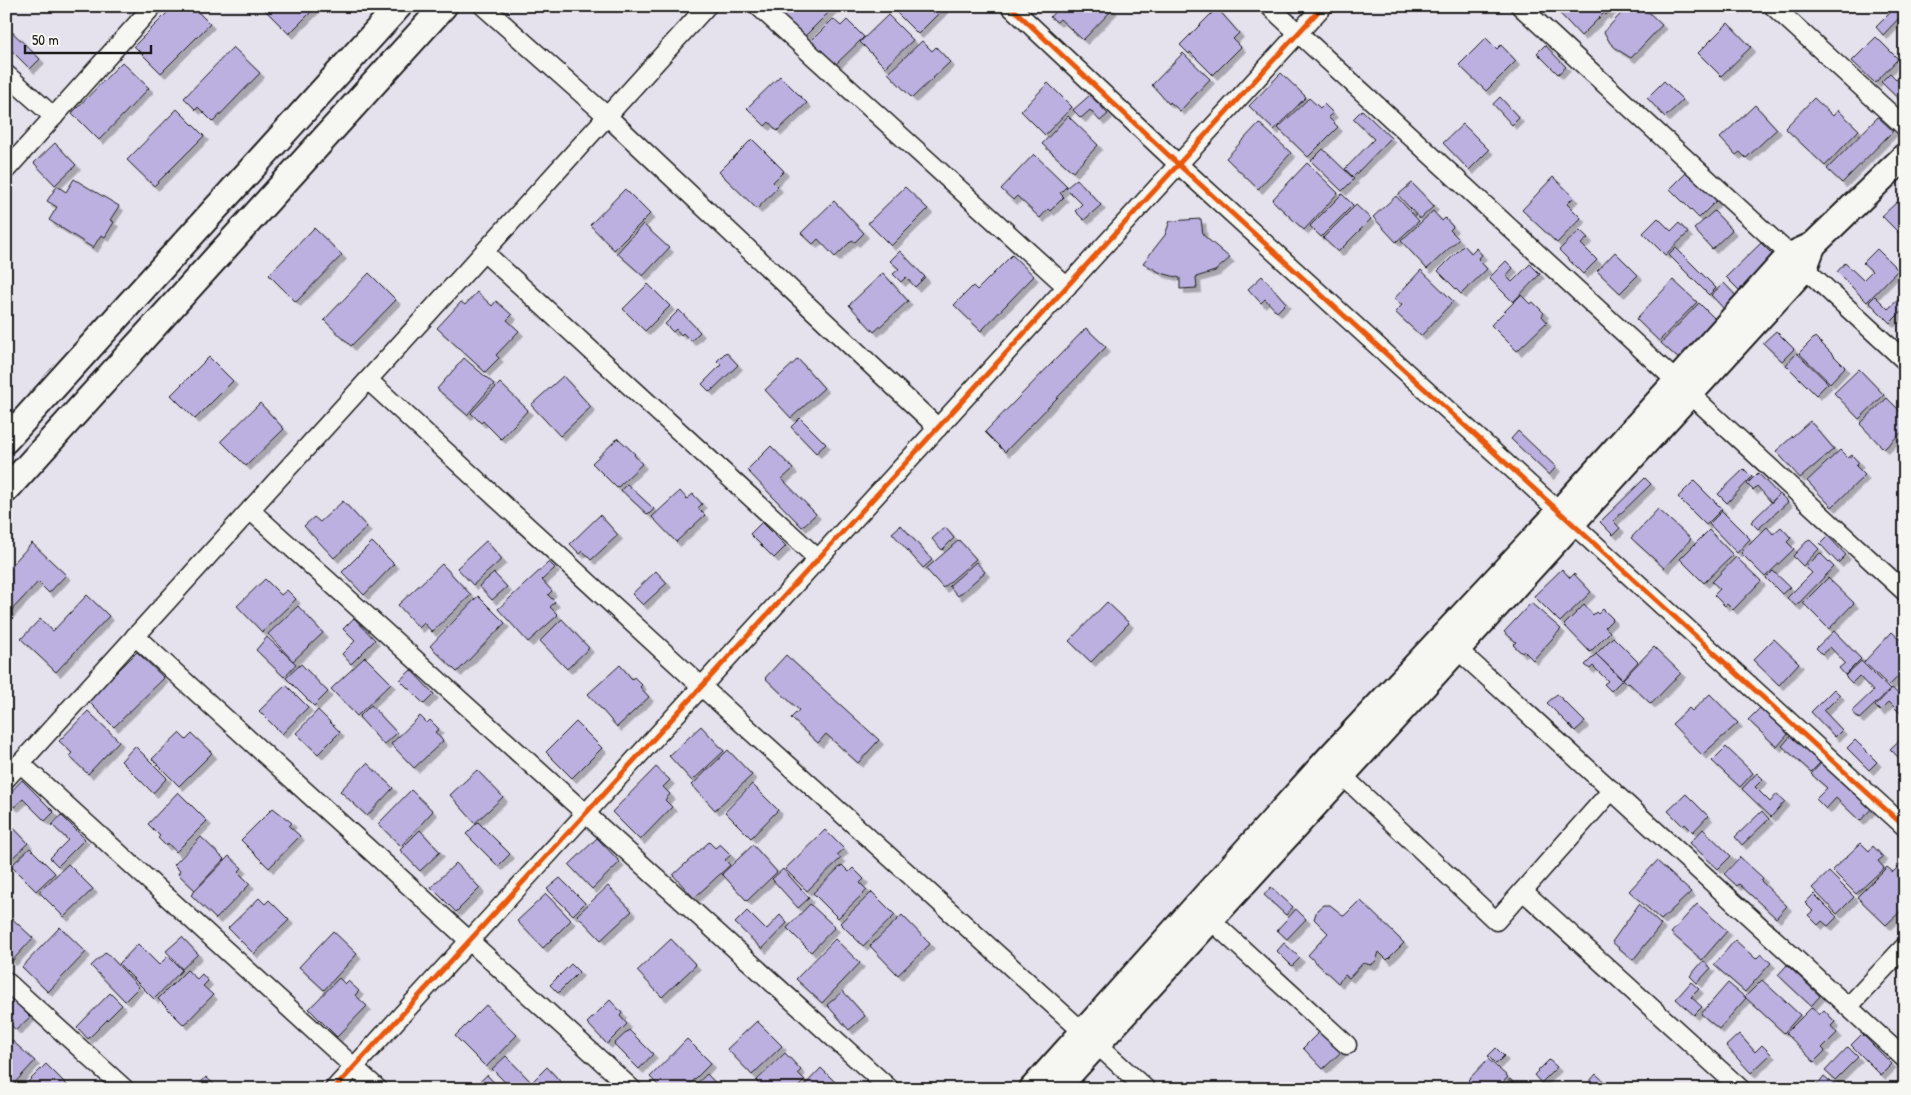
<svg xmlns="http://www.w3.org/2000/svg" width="1911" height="1095" font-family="'Patrick Hand',sans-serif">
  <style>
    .building { fill: #bcb0e1; stroke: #1c1c1c; filter: url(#shadow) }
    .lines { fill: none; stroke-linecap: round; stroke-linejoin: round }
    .minor-casing { stroke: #1c1c1c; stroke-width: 21 }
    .secondary-casing { stroke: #1c1c1c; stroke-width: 29 }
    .minor { stroke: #f6f6f2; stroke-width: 18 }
    .secondary { stroke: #f6f6f2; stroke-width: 25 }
    .cycleway-casing { stroke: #f6f6f2; stroke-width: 8 }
    .cycleway { stroke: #e8590c; stroke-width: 5 }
  </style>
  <defs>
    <filter id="shadow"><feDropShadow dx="4.5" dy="4.5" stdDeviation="0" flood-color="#0004"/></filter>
  </defs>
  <rect width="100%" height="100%" fill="#e5e1ed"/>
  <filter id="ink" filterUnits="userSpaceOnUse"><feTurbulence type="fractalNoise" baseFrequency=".02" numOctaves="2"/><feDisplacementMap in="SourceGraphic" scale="10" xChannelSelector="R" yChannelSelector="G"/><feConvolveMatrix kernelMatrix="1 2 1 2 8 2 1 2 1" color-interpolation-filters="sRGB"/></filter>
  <g filter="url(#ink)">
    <g class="building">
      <polygon points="174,6 192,6 210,24 161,73 134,46"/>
      <polygon points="261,6 317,6 289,34"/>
      <polygon points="791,6 835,6 804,37 782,15"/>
      <polygon points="900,6 942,6 944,8 918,34 895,11"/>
      <polygon points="1060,6 1110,6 1113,9 1083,40 1060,19 1057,22 1050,17"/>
      <polygon points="1553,6 1615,6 1606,15 1604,13 1581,36"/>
      <polygon points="1628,6 1642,6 1662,25 1631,58 1618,50 1610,43 1604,32"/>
      <polygon points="1897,6 1905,6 1905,20 1901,16 1883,35 1876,27"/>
      <polygon points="1217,8 1239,33 1233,39 1241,47 1213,75 1190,52 1189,54 1180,45"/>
      <polygon points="888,15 913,40 885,67 860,42"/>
      <polygon points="833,19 841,26 847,20 864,37 835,65 811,41"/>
      <polygon points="1728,23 1751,47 1721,76 1698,53"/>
      <polygon points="6,26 40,59 30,69 6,45"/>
      <polygon points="1876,37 1898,59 1875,83 1852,61"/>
      <polygon points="1486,38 1497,49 1501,45 1516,61 1486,91 1459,65"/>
      <polygon points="922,41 932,51 936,47 950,62 912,98 888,73"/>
      <polygon points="1545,45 1566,67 1558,74 1537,53"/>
      <polygon points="233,47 260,73 213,122 198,107 196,110 184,98"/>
      <polygon points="1183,53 1210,79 1180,111 1170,102 1169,104 1152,85"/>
      <polygon points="122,62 149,88 99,140 72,113"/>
      <polygon points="1281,73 1306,97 1274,130 1249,106"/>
      <polygon points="1890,73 1905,88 1905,105 1881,82"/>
      <polygon points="780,76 807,103 777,131 769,122 765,126 747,108"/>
      <polygon points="1664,81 1683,100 1665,117 1647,98"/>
      <polygon points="1048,83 1072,107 1045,135 1021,111"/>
      <polygon points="1090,95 1108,114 1100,121 1090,110 1081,118 1073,110"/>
      <polygon points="1500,97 1519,118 1512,125 1493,104"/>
      <polygon points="1309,98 1320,108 1324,104 1333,113 1328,117 1338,127 1308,157 1278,128"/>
      <polygon points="1814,98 1833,116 1838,110 1859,130 1825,166 1785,128"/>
      <polygon points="1755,105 1777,129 1746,158 1740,152 1736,155 1720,138"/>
      <polygon points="177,109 204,136 154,186 127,160"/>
      <polygon points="1362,110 1391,138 1353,177 1345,169 1374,139 1353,119"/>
      <polygon points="1068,116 1098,145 1073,172 1042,144"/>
      <polygon points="1878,117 1893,131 1842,183 1827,169"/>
      <polygon points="1259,123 1291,153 1258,189 1226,158"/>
      <polygon points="1463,124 1489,150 1469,170 1443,143"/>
      <polygon points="752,139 784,171 773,182 778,187 757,209 719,172"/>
      <polygon points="55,143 76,165 55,185 34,163"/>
      <polygon points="1323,149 1354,179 1342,191 1311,161"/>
      <polygon points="1034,154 1067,186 1060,193 1064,197 1050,211 1048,209 1040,218 1017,196 1013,200 1001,189"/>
      <polygon points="1307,163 1338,193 1304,230 1272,200"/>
      <polygon points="1688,171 1717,200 1699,218 1670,189"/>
      <polygon points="1553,177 1574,197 1567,204 1581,218 1557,243 1522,210"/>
      <polygon points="74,179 119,206 110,220 114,222 105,237 101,235 93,248 49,220 57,207 47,201 57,186 66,192"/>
      <polygon points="1077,179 1101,205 1084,220 1075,211 1082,204 1066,188"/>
      <polygon points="1412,183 1434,206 1420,219 1398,195"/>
      <polygon points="905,187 928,209 891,246 868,223"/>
      <polygon points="625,189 650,214 614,250 590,225"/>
      <polygon points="1342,194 1353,205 1321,237 1310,226"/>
      <polygon points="1396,196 1419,221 1396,242 1373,217"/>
      <polygon points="834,201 864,233 855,242 852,240 835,257 818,239 813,244 801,233"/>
      <polygon points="1897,202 1905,210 1905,239 1882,216"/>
      <polygon points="1356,205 1371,219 1338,252 1323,238"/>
      <polygon points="1433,211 1442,221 1445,218 1453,227 1450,230 1459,239 1427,269 1401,241"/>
      <polygon points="1714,211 1732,230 1712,249 1694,229"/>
      <polygon points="1658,218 1671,231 1679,223 1688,233 1665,255 1643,233"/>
      <polygon points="1201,219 1203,235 1230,258 1215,271 1196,277 1197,288 1180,289 1180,278 1161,273 1143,263 1165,235 1170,221"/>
      <polygon points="643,224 669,248 643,276 617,253"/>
      <polygon points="314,228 342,255 296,302 269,275"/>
      <polygon points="1580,230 1588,238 1581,244 1597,260 1583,274 1559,250"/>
      <polygon points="1761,243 1776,258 1742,293 1726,277"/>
      <polygon points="1464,245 1471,253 1476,248 1482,255 1478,259 1487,269 1461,294 1438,271"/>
      <polygon points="1676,248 1716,288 1709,295 1669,255"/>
      <polygon points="1877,249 1898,270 1867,302 1837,272 1845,263 1863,280 1872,271 1863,263"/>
      <polygon points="900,251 925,277 915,287 906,277 901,282 893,274 899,269 890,261"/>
      <polygon points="1615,252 1638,275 1620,293 1597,271"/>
      <polygon points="1012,255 1034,276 981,331 954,305 973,286 977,290"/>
      <polygon points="1506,261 1513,268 1506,276 1512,282 1530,264 1540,274 1513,302 1489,278"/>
      <polygon points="1421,270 1453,301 1421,336 1395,312 1402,305 1394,299"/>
      <polygon points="369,273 396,300 351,346 324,320"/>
      <polygon points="883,273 908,301 874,332 849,305"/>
      <polygon points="1262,276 1286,303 1277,312 1265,299 1261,303 1248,289"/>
      <polygon points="1673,280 1697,302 1659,341 1636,319"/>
      <polygon points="1724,283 1738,298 1725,310 1711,295"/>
      <polygon points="648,284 670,306 645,331 623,309"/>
      <polygon points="477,292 492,306 496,301 512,315 507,320 519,331 496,355 499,358 485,372 437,328 461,302 465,305"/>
      <polygon points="1521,295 1530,304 1533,302 1544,313 1542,316 1547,322 1517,351 1491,325"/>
      <polygon points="1875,296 1888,309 1900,298 1905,302 1905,308 1890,323 1869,302"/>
      <polygon points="1699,303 1717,321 1680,360 1661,343"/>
      <polygon points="679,310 700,332 691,341 683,333 681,335 676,329 673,332 665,324"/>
      <polygon points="1086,328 1106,347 1005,452 985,432"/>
      <polygon points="1776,331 1794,349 1782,361 1763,343"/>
      <polygon points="1815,337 1845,367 1830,383 1799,353"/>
      <polygon points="726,352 738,365 710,392 702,384 721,365 717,361"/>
      <polygon points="1797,353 1828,383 1816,395 1786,365"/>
      <polygon points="209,357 233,381 195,419 171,395"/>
      <polygon points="464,358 494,384 467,415 437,389"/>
      <polygon points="798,359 824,388 791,418 765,390"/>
      <polygon points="1859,369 1884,395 1859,419 1834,393"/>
      <polygon points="563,376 591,407 560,436 531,405"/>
      <polygon points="500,383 528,410 501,439 483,421 481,423 471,413"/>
      <polygon points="1887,398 1905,416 1905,429 1884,449 1860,424"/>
      <polygon points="260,403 284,429 246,466 221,441"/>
      <polygon points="800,418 826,444 816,453 791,427"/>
      <polygon points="1810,421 1834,449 1800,478 1776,451"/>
      <polygon points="1518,431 1556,467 1549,475 1511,439"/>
      <polygon points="618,438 635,454 634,455 642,464 617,488 592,463"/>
      <polygon points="771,446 793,469 782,479 816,514 802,527 747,470"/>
      <polygon points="1840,450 1848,458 1852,455 1859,463 1856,466 1865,475 1832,507 1807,481"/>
      <polygon points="1744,469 1752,477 1727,503 1718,494"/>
      <polygon points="1758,473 1779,495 1771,502 1757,486 1753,490 1747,484"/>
      <polygon points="1645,478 1651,484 1613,521 1620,528 1613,535 1600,522"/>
      <polygon points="1694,481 1722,509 1706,525 1678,497"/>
      <polygon points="627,484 654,509 648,515 621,490"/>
      <polygon points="680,491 687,499 693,494 702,504 698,508 705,515 676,542 652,517"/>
      <polygon points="1780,494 1788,502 1758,529 1751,522"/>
      <polygon points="343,501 367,527 334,558 304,526 314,517 320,522"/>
      <polygon points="1658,509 1691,539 1664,568 1631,538"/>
      <polygon points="1722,511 1750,539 1737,553 1709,524"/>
      <polygon points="600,515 618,535 591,560 583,551 580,554 570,544"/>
      <polygon points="762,522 786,546 774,558 750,534"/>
      <polygon points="901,525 932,560 923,568 892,533"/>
      <polygon points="945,527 954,538 942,550 932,539"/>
      <polygon points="1767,527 1773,534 1781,527 1791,538 1787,542 1794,549 1765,577 1741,553"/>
      <polygon points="1709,530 1733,555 1704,583 1680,559"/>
      <polygon points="1828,536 1846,555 1838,563 1820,544"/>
      <polygon points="1809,539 1819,549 1803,566 1793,556"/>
      <polygon points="959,540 976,559 943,588 926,569"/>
      <polygon points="486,541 502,559 473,585 457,568"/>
      <polygon points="372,542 394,564 364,595 342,572"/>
      <polygon points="32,543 66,575 49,593 38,582 6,616 6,571"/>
      <polygon points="1820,553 1834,567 1796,606 1787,598 1812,573 1806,567"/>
      <polygon points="1736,557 1761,581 1733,610 1727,604 1725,606 1714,595 1720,589 1712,582"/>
      <polygon points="549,562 555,568 542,580 552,591 548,595 555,602 550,607 558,615 528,642 498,609"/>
      <polygon points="976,562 985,572 958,596 949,586"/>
      <polygon points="442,564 471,595 432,632 424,623 419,628 398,605"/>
      <polygon points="1562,569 1570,578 1574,574 1591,592 1560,622 1534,596"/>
      <polygon points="656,571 667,583 643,605 632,594"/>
      <polygon points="1773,571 1790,587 1782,594 1766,578"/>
      <polygon points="494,573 507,587 492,600 479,586"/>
      <polygon points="1828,578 1854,603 1829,629 1803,603"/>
      <polygon points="265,579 281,595 287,590 296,599 262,632 237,606"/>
      <polygon points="87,595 109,616 56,672 21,639 40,619 53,631"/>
      <polygon points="478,596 505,623 457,672 430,646"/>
      <polygon points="1107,602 1129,623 1091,662 1069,641"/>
      <polygon points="1531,603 1561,629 1533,660 1524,651 1522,653 1513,645 1516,642 1504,632"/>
      <polygon points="1584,605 1593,615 1596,612 1598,614 1603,609 1613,619 1605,627 1610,632 1590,652 1564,625"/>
      <polygon points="298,606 323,633 293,661 268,634"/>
      <polygon points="354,618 375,640 351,664 342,654 355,641 343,629"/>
      <polygon points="562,619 589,648 567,669 540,641"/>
      <polygon points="1834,631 1861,659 1845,675 1839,668 1845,663 1830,647 1822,654 1816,648"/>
      <polygon points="1892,632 1905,644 1905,669 1889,686 1864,662"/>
      <polygon points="267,637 296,664 284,677 256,650"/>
      <polygon points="1613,637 1638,662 1622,679 1596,654"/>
      <polygon points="1774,639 1799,663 1779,685 1753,660"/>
      <polygon points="1654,647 1681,673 1651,704 1629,683 1628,684 1623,679"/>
      <polygon points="137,652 164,678 114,727 88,701"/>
      <polygon points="1596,654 1622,680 1611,691 1604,684 1608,681 1593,666 1590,669 1585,665"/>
      <polygon points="786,655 879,740 858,763 826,734 818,743 791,718 799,710 765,678"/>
      <polygon points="365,657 391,683 357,716 331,689"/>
      <polygon points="1861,661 1890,690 1859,719 1852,711 1873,691 1859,676 1852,683 1845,676"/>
      <polygon points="301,664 328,692 314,706 286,678"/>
      <polygon points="620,665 632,679 634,677 642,685 640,687 649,697 617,727 588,694"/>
      <polygon points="411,670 434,694 424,704 400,680"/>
      <polygon points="286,685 308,707 282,734 259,711"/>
      <polygon points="1892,688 1905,700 1905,718 1889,702 1880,711 1875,706"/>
      <polygon points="1834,689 1840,695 1824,711 1842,730 1835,737 1811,712"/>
      <polygon points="1557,694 1585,722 1575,731 1547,703"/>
      <polygon points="1710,694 1738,723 1702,755 1672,724 1689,708 1692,711"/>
      <polygon points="371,705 397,733 384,745 359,717"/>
      <polygon points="1761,707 1789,733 1777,747 1748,720"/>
      <polygon points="318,710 340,732 318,754 296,733"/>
      <polygon points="88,711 119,741 88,774 69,756 72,753 59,741"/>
      <polygon points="420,716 427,723 430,720 439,729 435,732 443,741 414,768 391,744"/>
      <polygon points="1905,718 1905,732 1904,732 1898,725"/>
      <polygon points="576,722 602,748 572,778 546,752"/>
      <polygon points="701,726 724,751 692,781 669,756"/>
      <polygon points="179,733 186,740 192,734 212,753 179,786 152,759"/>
      <polygon points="1793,733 1823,760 1811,772 1782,746"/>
      <polygon points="1905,735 1905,764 1890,749"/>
      <polygon points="1855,740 1877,762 1869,770 1847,748"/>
      <polygon points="135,746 167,778 153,793 121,761"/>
      <polygon points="1726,747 1753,773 1740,787 1712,761"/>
      <polygon points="728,750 752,775 715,810 692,785"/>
      <polygon points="1824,760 1873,807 1860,821 1836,798 1826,809 1816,799 1827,788 1811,774"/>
      <polygon points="367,763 393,788 367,816 340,791"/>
      <polygon points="656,767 670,780 663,787 670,794 665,800 672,807 640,840 612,812"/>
      <polygon points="477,770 503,797 475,823 450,795"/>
      <polygon points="1757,773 1763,779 1755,787 1770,802 1777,794 1785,801 1771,817 1742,789"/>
      <polygon points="22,780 54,812 45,821 23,799 14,807 6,799 6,797"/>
      <polygon points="752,784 778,810 751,838 725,812"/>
      <polygon points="411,790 433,811 401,846 378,824"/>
      <polygon points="178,792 207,821 176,852 168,843 166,846 158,838 160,836 148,824"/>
      <polygon points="1686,794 1708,816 1693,832 1685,824 1683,826 1668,811"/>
      <polygon points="273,808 292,823 289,826 300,836 269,868 241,840"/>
      <polygon points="1762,811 1769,819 1742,845 1735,837"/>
      <polygon points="61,815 85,839 58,866 50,858 68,840 52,825"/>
      <polygon points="6,820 28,843 7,863 6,862"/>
      <polygon points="478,822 510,854 498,866 466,834"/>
      <polygon points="1703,829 1731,856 1718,869 1690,843"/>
      <polygon points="420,830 440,852 420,871 400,850"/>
      <polygon points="825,830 844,849 837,855 841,858 807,891 785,869"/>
      <polygon points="201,837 224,859 195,890 178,874 180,871 174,865"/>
      <polygon points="597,838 620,862 592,889 569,865"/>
      <polygon points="709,842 715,848 720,844 731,855 725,860 730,865 694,898 673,875"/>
      <polygon points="1861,843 1869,851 1873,846 1883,857 1878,861 1884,868 1856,894 1832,870"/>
      <polygon points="753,845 777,872 747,901 722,874"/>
      <polygon points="30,848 55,873 36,891 11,866"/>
      <polygon points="229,856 242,868 238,872 250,884 216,919 191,895"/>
      <polygon points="1740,857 1763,878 1761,881 1787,906 1776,918 1739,884 1737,886 1724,874"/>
      <polygon points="1657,861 1691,892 1661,920 1629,891"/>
      <polygon points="456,863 480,888 456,912 431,887"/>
      <polygon points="68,864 93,889 64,917 39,892"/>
      <polygon points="1901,864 1905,868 1905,907 1886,925 1857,897 1887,867 1893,872"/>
      <polygon points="842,865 849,872 853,868 864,879 860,883 867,890 838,918 813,893"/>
      <polygon points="783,869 809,898 798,908 772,879"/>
      <polygon points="1829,872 1854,897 1837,914 1812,888"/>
      <polygon points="560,878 585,903 573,915 547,889"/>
      <polygon points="608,886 632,911 601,940 577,915"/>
      <polygon points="1271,887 1293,907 1286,915 1264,895"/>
      <polygon points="872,892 895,915 863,946 840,923"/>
      <polygon points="546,894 571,920 543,948 517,921"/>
      <polygon points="1814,894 1837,917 1828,926 1822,921 1818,925 1808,915 1813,911 1805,903"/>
      <polygon points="259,898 265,904 269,900 289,920 254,954 228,928"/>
      <polygon points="1360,900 1404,943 1387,960 1379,952 1376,961 1371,965 1363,963 1349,978 1345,975 1338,983 1308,955 1328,933 1314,919 1317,910 1323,905 1330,905 1344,916"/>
      <polygon points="810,904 835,927 811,952 787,928"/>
      <polygon points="1639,904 1661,925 1633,960 1612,942"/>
      <polygon points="1697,904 1727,931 1702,960 1671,933"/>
      <polygon points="1296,909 1306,919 1287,939 1277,930"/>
      <polygon points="747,911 766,930 780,915 787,923 762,949 735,923"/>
      <polygon points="6,913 33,938 12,961 6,956"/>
      <polygon points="902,915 930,944 898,975 870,946"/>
      <polygon points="60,927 86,952 48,992 22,967"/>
      <polygon points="333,931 357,954 324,990 299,967"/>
      <polygon points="182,937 198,954 182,969 166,951"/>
      <polygon points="671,939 696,965 662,997 637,971"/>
      <polygon points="835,939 860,963 822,1003 796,979"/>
      <polygon points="1735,940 1756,959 1761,954 1771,963 1745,992 1714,965"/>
      <polygon points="1284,943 1300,958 1292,966 1277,951"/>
      <polygon points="138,944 159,965 168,956 182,970 154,999 119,964"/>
      <polygon points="106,952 139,987 125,1001 91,966"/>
      <polygon points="1703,961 1711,968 1697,983 1690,976"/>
      <polygon points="571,964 579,972 558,993 550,985"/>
      <polygon points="1787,965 1820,996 1811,1006 1778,975"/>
      <polygon points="187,970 197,979 202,974 208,981 203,986 213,995 184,1025 158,999"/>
      <polygon points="339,978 345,984 348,981 359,991 355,995 367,1006 337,1037 309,1009"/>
      <polygon points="1762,980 1800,1015 1784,1033 1745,997"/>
      <polygon points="1691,982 1699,989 1691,997 1702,1007 1694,1015 1676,999"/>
      <polygon points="1728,983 1746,998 1719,1029 1701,1014"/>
      <polygon points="843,991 865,1016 849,1030 827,1005"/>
      <polygon points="6,993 30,1017 16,1030 6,1020"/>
      <polygon points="110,993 122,1005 88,1039 77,1027"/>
      <polygon points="610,1000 622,1013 620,1016 627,1024 607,1044 587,1023"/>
      <polygon points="486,1005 517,1035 486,1067 455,1036"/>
      <polygon points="1812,1007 1819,1015 1824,1010 1835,1022 1831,1026 1837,1033 1822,1048 1825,1051 1814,1062 1786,1033"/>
      <polygon points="757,1021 782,1046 752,1075 727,1049"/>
      <polygon points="629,1030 653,1054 639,1069 614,1044"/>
      <polygon points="1321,1030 1342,1051 1323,1069 1303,1048"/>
      <polygon points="1739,1034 1755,1052 1762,1045 1771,1054 1751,1073 1726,1046"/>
      <polygon points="1862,1034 1892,1064 1881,1075 1851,1045"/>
      <polygon points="10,1039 35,1061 9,1089 6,1089 6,1043"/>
      <polygon points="687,1039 711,1063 685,1089 662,1089 650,1077"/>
      <polygon points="1848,1047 1858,1057 1835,1080 1825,1071"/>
      <polygon points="1496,1048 1504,1056 1496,1064 1488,1056"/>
      <polygon points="785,1053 801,1070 798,1073 805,1080 796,1089 764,1089 756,1081"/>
      <polygon points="506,1056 530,1081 522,1089 512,1089 492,1069"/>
      <polygon points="1488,1059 1508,1077 1497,1089 1476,1089 1468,1080"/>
      <polygon points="1549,1060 1557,1067 1541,1083 1534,1075"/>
      <polygon points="46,1064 71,1089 21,1089"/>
      <polygon points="547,1067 567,1089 525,1089"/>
      <polygon points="821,1068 842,1089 801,1089"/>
      <polygon points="707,1074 721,1089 691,1089"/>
      <polygon points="1596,1074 1612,1089 1583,1089"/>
      <polygon points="487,1075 500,1089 472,1089"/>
      <polygon points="1824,1076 1839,1089 1814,1089"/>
      <polygon points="206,1077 219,1089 195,1089"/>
      <polygon points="1510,1079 1520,1089 1501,1089"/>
      <polygon points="1083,1082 1090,1089 1075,1089"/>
    </g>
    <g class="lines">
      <g class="minor-casing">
        <g id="minor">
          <polyline points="483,6 607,116 938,428"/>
          <polyline points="758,6 1067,287"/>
          <polyline points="1010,6 1179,165 1905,827"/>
          <polyline points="1269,6 1905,592"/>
          <polyline points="1520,6 1905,361"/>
          <polyline points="1773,6 1905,127"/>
          <polyline points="6,74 54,117"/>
          <polyline points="6,170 153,6"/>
          <polyline points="484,252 818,559"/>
          <polyline points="368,380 701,686 1146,1089"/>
          <polyline points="250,510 890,1089"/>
          <polyline points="135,636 632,1089"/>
          <polyline points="1457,649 1905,1059"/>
          <polyline points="20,763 378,1089"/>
          <polyline points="1342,775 1496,921 1612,790"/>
          <polyline points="6,779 707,6"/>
          <polyline points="1523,891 1741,1089"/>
          <polyline points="1202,912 1347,1045"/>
          <polyline points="6,981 125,1089"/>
          <polyline points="1848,1007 1905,946"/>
          <polyline points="334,1089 1323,6"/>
        </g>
      </g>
      <g class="secondary-casing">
        <g id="secondary">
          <polyline points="6,440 399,6"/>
          <polyline points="6,490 444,6"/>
          <polyline points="1032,1089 1329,758 1559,512 1789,256 1813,245 1905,156"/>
          <polyline points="1056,1089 1804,269 1813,245"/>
        </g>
      </g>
      <use href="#minor" class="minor"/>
      <use href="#secondary" class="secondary"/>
      <g class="cycleway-casing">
        <g id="cycleway">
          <polyline points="1010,6 1179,165 1905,827"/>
          <polyline points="334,1089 1323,6"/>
        </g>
      </g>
      <use href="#cycleway" class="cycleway"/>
    </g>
  </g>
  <rect width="1911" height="1095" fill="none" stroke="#f6f6f2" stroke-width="25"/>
  <rect x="12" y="12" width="1886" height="1070" fill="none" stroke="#1c1c1c" stroke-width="2" filter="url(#ink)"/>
  <path d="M25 45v8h126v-8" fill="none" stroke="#1c1c1c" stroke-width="2.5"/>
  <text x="32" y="45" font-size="15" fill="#1c1c1c" stroke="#f6f6f2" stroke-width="4" paint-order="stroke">50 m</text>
</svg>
